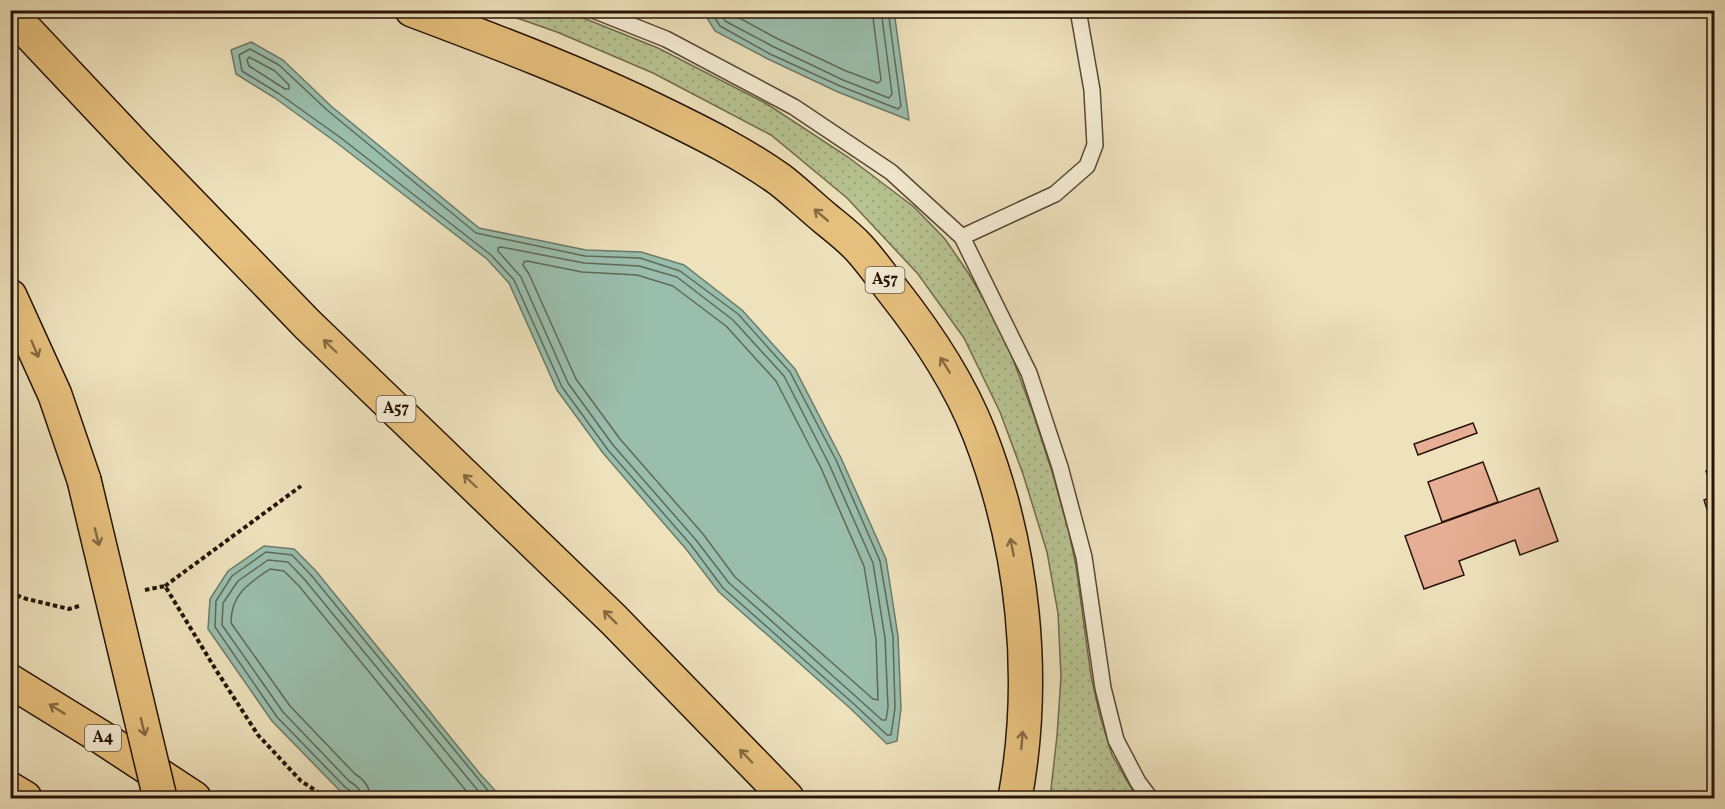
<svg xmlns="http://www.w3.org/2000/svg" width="1725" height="809" font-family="Vollkorn,serif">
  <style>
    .green { fill: url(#green-dots); stroke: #706b4c; stroke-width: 1.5 }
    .water { fill: #9abead; stroke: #6c7a6a; stroke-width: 1.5 }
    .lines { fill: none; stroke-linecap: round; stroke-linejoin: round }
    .shore { stroke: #60685a; stroke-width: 1.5 }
    .building { fill: #e6ae94; stroke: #271306; stroke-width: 1.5 }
    .lane-casing { stroke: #594734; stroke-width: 18 }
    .highway-casing { stroke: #271306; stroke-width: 36 }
    .path { stroke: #271306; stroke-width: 4; stroke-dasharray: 4.5 3; stroke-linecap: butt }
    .lane { stroke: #f4ecd4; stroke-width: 15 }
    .highway { stroke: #e7c17e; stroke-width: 33 }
    .highway-bridge-casing { stroke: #271306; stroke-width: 36; stroke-linecap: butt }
    .highway-bridge { stroke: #e7c17e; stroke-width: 33 }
    .oneway { stroke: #876a42 }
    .labels { text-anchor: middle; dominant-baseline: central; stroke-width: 5; stroke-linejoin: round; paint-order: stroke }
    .shield { fill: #f4ecd4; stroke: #645444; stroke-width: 1.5 }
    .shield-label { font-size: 16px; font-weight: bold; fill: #271306 }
  </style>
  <defs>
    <pattern id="green-dots" width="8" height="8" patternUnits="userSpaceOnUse" patternTransform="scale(1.5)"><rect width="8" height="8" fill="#b8c392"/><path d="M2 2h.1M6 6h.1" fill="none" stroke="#9ea77c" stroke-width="1.8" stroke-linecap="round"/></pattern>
  </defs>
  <rect width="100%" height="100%" fill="#eee2bd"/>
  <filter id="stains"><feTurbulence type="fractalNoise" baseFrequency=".00333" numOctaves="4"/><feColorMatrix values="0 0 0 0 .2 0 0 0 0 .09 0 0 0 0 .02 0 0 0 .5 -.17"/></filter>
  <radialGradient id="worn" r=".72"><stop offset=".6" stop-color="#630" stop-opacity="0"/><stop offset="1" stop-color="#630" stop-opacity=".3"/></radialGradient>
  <polygon class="green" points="497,11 566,11 658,48 767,104 848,157 914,207 945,239 967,271 989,308 1009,349 1033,413 1053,475 1069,533 1076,566 1091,676 1100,716 1112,755 1137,798 1050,798 1057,736 1061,677 1058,613 1047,552 1023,474 1000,412 964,338 918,274 847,198 771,135 653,73 557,32"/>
  <g class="water">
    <polygon points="703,11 894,11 909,120 838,92 768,59 715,31"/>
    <polygon points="251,42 283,60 331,106 479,228 586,250 641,252 684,265 742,310 795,369 841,458 886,559 898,636 901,708 897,741 887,744 851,709 719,592 686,549 603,453 557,390 509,283 487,259 337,143 275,98 236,74 231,50"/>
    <polygon points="264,546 294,549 316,571 480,774 502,798 352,798 341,792 272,721 208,629 210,599 228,571"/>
  </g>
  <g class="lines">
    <g class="shore">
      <polyline points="710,10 720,26 770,54 840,86 898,109 901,106 888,10"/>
      <polyline points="719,10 725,21 774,47 843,80 889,98 892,94 881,10"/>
      <polyline points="729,10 732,14 778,39 846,71 878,83 881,80 872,10"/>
      <polygon points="250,49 279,65 327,110 476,233 585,256 640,258 680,271 738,314 790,372 836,460 880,561 893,637 895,708 891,735 887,735 855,705 723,588 691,545 608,450 562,387 514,280 491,255 341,138 278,93 242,71 239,55"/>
      <polygon points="249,57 275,71 289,85 289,89 285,89 249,66 247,60"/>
      <polygon points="501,247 584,263 639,266 677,277 733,320 784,376 829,464 873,563 885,638 888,707 886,720 882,720 729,583 696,540 613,445 568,383 521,277 498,251 498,248"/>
      <polygon points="527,261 582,272 637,275 673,286 726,326 776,381 821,468 864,566 876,639 878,700 873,699 735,577 703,534 620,439 576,379 529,274 523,265 524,262"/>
      <polyline points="354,798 352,792 345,787 277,717 215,627 216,601 232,576 266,552 292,555 311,575 494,798"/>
      <path d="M361,798C361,789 357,786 349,781L283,712L222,625L223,603L238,581L268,560L288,562L305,580L484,798"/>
      <path d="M370,798C370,787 365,780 355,774L290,706L231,623C231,594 248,584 270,569L284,571L299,586L472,798"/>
    </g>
  </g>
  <g class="building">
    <polygon points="1473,423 1477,433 1418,455 1414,444"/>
    <polygon points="1483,462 1498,502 1442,522 1428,482"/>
    <polygon points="1714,467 1714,477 1709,479 1706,471"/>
    <polygon points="1539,488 1558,541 1520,555 1515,540 1459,561 1464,575 1424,589 1405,536"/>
    <polygon points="1714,496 1714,530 1704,500"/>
  </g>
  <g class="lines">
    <g class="lane-casing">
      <g id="lane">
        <polyline points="593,10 666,39 794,107 891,172 962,237 1029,373 1060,467 1084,557 1103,688 1116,740 1138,782 1150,798"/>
        <polyline points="962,237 1055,194 1087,166 1095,145 1092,90 1078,10"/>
      </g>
    </g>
    <g class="highway-casing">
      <g id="highway">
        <path d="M412,10C497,42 582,74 663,114C704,134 742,153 779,179C795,191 810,206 826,219C837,228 849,237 859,248C871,261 882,277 893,291C927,334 959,382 979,433C1024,548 1037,678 1015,798"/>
        <polyline points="10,13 139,150 307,324 614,620 787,798"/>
        <polyline points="10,296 55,395 84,480"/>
        <polyline points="10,681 101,737 194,798"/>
        <polyline points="10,789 25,798"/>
      </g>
    </g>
    <g class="path">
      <polyline points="165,586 301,486"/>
      <polyline points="145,590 165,586 216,670 258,735 301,781 327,798"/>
      <polyline points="10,592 23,598 69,609 79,606"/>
    </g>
    <use href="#lane" class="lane"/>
    <use href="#highway" class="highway"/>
    <g class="highway-bridge-casing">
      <polyline id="highway-bridge" points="84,480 160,798"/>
    </g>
    <use href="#highway-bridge" class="highway-bridge"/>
  </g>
  <defs><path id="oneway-shaft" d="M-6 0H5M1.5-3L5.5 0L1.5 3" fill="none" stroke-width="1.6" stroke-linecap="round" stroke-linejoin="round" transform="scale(1.5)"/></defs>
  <g class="oneway">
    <use href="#oneway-shaft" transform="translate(821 215) rotate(-140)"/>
    <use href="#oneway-shaft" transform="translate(330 346) rotate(-136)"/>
    <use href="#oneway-shaft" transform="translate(35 349) rotate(67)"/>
    <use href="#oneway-shaft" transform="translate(945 365) rotate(-122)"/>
    <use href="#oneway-shaft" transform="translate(470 481) rotate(-136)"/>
    <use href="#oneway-shaft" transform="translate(97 537) rotate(76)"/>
    <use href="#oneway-shaft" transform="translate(1012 547) rotate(-101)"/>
    <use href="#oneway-shaft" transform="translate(610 617) rotate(-135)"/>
    <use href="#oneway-shaft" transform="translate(57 709) rotate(-148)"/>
    <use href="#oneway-shaft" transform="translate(143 727) rotate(76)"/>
    <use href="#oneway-shaft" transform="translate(1022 740) rotate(-85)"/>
    <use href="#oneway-shaft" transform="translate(746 756) rotate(-134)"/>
  </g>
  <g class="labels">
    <g class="shield">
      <rect x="865.5" y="267" width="39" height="26" rx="4.5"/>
      <rect x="376.5" y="396" width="39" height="26" rx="4.5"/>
      <rect x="85" y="725" width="36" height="26" rx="4.5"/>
    </g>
    <g class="shield-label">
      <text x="885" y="280">A57</text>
      <text x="396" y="409">A57</text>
      <text x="103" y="738">A4</text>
    </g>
  </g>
  <rect width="1725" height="809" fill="none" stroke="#eee2bd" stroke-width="36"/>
  <rect x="12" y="12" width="1701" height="785" fill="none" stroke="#271306" stroke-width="3"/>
  <rect x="18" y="18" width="1689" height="773" fill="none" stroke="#271306" stroke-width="1.5"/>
  <rect width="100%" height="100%" filter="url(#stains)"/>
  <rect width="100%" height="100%" fill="url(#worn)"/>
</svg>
